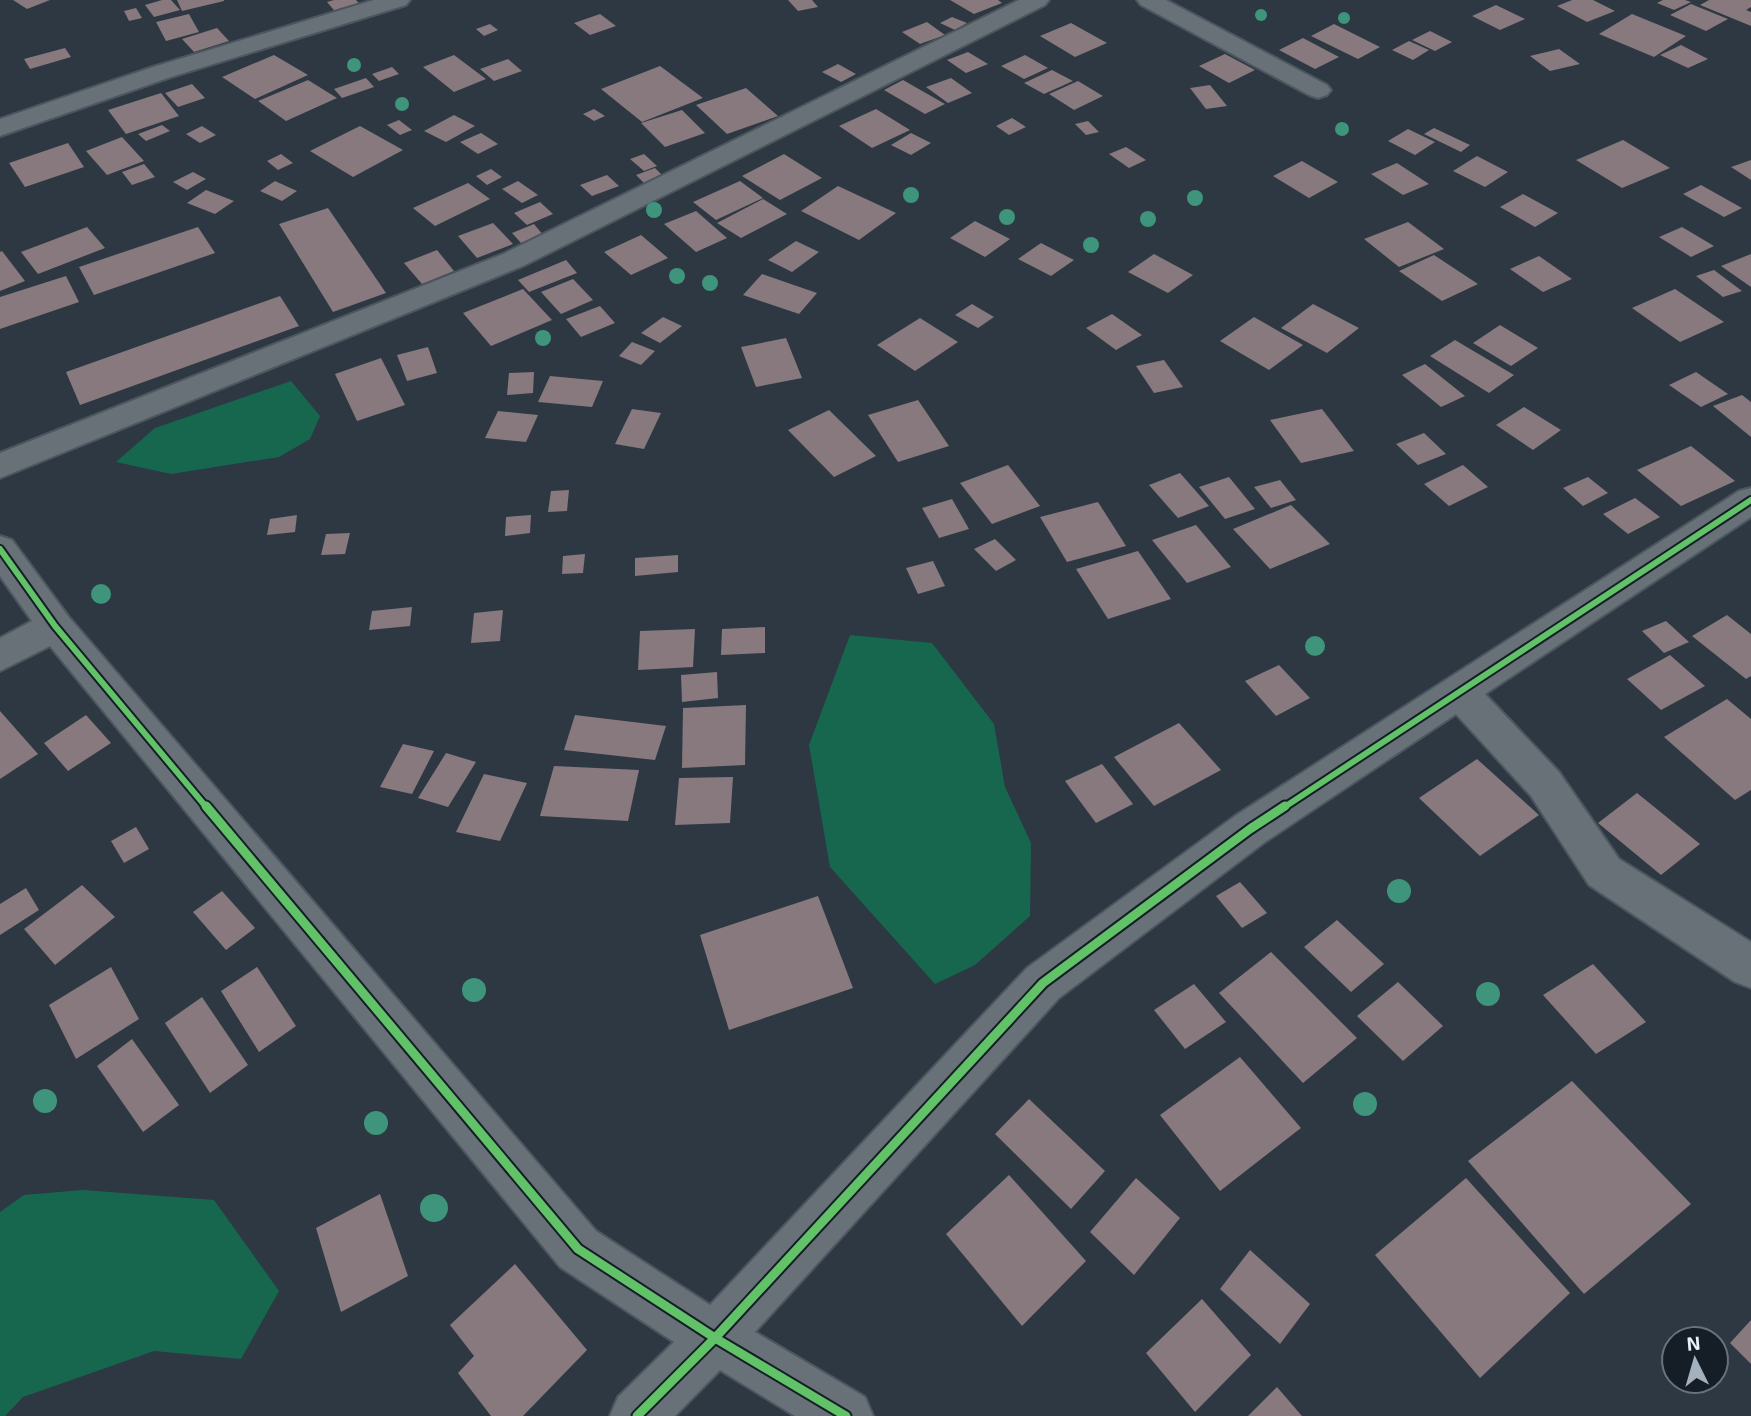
<svg xmlns="http://www.w3.org/2000/svg" width="1751" height="1416" font-family="'Exo 2',sans-serif">
  <style>
    .forest { fill: #17674e }
    .building { fill: #87797d }
    .lines { fill: none; stroke-linecap: round; stroke-linejoin: round }
    .minor-casing { stroke: #4c565f; stroke-width: 4 }
    .minor { fill: #687078; fill-rule: evenodd }
    .cycleway-far1-casing { stroke: #151e27; stroke-width: 10 }
    .cycleway-casing { stroke: #151e27; stroke-width: 13 }
    .cycleway-far1 { stroke: #61c268; stroke-width: 6 }
    .cycleway { stroke: #61c268; stroke-width: 9 }
    .tree { fill: #3e957b }
  </style>
  <rect width="100%" height="100%" fill="#2d3842"/>
  <g class="forest">
    <polygon points="291,381 320,416 310,439 279,457 171,474 116,462 155,428"/>
    <polygon points="850,635 932,643 994,724 1005,787 1031,843 1030,916 975,965 935,984 830,867 809,745"/>
    <polygon points="83,1190 214,1200 279,1291 241,1359 154,1351 23,1397 5,1416 0,1416 0,1212 24,1195"/>
  </g>
  <g class="building">
    <polygon points="13,0 50,0 27,9"/>
    <polygon points="162,0 171,0 180,10 154,17 145,5"/>
    <polygon points="177,0 224,0 224,1 182,11"/>
    <polygon points="334,0 356,0 364,9 339,16 327,2"/>
    <polygon points="788,0 812,0 818,7 798,11"/>
    <polygon points="950,0 998,0 1002,3 974,14"/>
    <polygon points="1572,0 1593,0 1615,11 1587,22 1557,6"/>
    <polygon points="1663,0 1685,0 1691,2 1674,10 1657,3"/>
    <polygon points="1709,0 1751,0 1751,7 1746,10 1751,12 1751,26 1700,5"/>
    <polygon points="1691,4 1728,19 1706,31 1670,15"/>
    <polygon points="1496,5 1525,19 1500,30 1472,16"/>
    <polygon points="136,8 142,18 129,21 124,11"/>
    <polygon points="189,14 199,32 166,41 156,22"/>
    <polygon points="600,14 616,26 590,35 574,23"/>
    <polygon points="1632,14 1686,36 1654,57 1599,34"/>
    <polygon points="952,17 967,23 955,30 940,23"/>
    <polygon points="927,22 945,35 920,44 902,32"/>
    <polygon points="1071,23 1107,43 1075,57 1040,36"/>
    <polygon points="490,24 498,30 484,36 476,29"/>
    <polygon points="1334,24 1380,47 1358,59 1311,36"/>
    <polygon points="217,28 229,41 194,52 182,39"/>
    <polygon points="1430,31 1452,42 1435,51 1412,40"/>
    <polygon points="1303,38 1339,57 1315,69 1279,50"/>
    <polygon points="1409,41 1429,50 1413,60 1392,50"/>
    <polygon points="1681,45 1708,59 1688,68 1660,55"/>
    <polygon points="65,48 71,57 30,69 24,59"/>
    <polygon points="1559,49 1580,64 1550,71 1530,56"/>
    <polygon points="968,52 988,64 966,73 947,60"/>
    <polygon points="1225,54 1255,70 1229,83 1199,66"/>
    <polygon points="274,55 308,75 255,99 222,77"/>
    <polygon points="454,55 486,79 454,92 423,67"/>
    <polygon points="1025,55 1048,68 1024,79 1001,66"/>
    <polygon points="508,59 522,71 494,81 480,69"/>
    <polygon points="838,64 856,74 841,82 822,72"/>
    <polygon points="660,66 703,98 642,122 601,89"/>
    <polygon points="392,67 399,74 379,81 372,74"/>
    <polygon points="1052,70 1073,81 1044,94 1024,83"/>
    <polygon points="366,78 374,87 342,98 334,89"/>
    <polygon points="951,78 972,93 948,103 926,87"/>
    <polygon points="308,80 337,98 286,121 258,101"/>
    <polygon points="903,80 945,104 925,114 884,90"/>
    <polygon points="1078,81 1103,96 1074,110 1049,94"/>
    <polygon points="192,84 205,98 178,107 165,93"/>
    <polygon points="1210,85 1227,106 1206,109 1190,88"/>
    <polygon points="746,88 778,116 727,134 696,105"/>
    <polygon points="161,93 179,116 126,134 108,110"/>
    <polygon points="594,109 605,116 594,121 583,114"/>
    <polygon points="876,109 910,130 872,148 839,126"/>
    <polygon points="682,110 705,133 665,147 641,123"/>
    <polygon points="454,115 475,126 446,142 424,131"/>
    <polygon points="1012,118 1026,127 1009,135 996,126"/>
    <polygon points="399,120 412,130 400,135 387,125"/>
    <polygon points="1088,121 1099,132 1086,135 1075,124"/>
    <polygon points="162,125 170,131 146,141 138,134"/>
    <polygon points="202,126 216,135 200,143 186,134"/>
    <polygon points="360,126 403,150 353,177 310,151"/>
    <polygon points="1434,128 1470,145 1461,152 1424,134"/>
    <polygon points="1408,129 1435,142 1415,155 1388,141"/>
    <polygon points="481,133 498,144 478,154 460,142"/>
    <polygon points="911,133 931,143 911,155 891,145"/>
    <polygon points="122,137 144,161 107,175 86,151"/>
    <polygon points="1623,140 1670,168 1622,188 1576,160"/>
    <polygon points="68,143 84,167 25,187 9,163"/>
    <polygon points="1126,147 1146,160 1129,168 1109,154"/>
    <polygon points="281,154 293,163 278,170 267,161"/>
    <polygon points="644,154 657,166 644,171 630,159"/>
    <polygon points="784,154 822,178 780,200 742,176"/>
    <polygon points="1477,156 1508,172 1485,187 1453,171"/>
    <polygon points="1751,160 1751,180 1731,167"/>
    <polygon points="1302,161 1338,182 1309,198 1273,176"/>
    <polygon points="1397,163 1429,184 1403,195 1371,174"/>
    <polygon points="144,164 155,177 132,185 122,172"/>
    <polygon points="655,168 665,178 646,185 636,175"/>
    <polygon points="491,169 502,177 487,185 476,176"/>
    <polygon points="193,172 206,179 187,190 173,182"/>
    <polygon points="607,175 619,186 592,196 580,185"/>
    <polygon points="275,181 297,191 282,201 260,191"/>
    <polygon points="518,181 538,195 522,203 502,189"/>
    <polygon points="740,181 763,198 716,220 693,202"/>
    <polygon points="468,183 490,199 435,226 413,208"/>
    <polygon points="1701,185 1742,208 1724,217 1683,194"/>
    <polygon points="838,186 896,213 859,240 801,211"/>
    <polygon points="206,190 234,201 215,214 187,203"/>
    <polygon points="1523,194 1558,213 1535,227 1500,207"/>
    <polygon points="763,199 787,214 741,238 717,223"/>
    <polygon points="540,202 553,214 527,225 514,213"/>
    <polygon points="328,208 386,293 333,312 279,224"/>
    <polygon points="696,211 727,238 696,252 664,224"/>
    <polygon points="975,221 1010,239 985,257 950,238"/>
    <polygon points="1408,222 1444,249 1399,267 1364,239"/>
    <polygon points="493,223 513,244 477,258 458,236"/>
    <polygon points="534,224 543,235 521,243 512,233"/>
    <polygon points="87,227 105,248 38,274 21,252"/>
    <polygon points="198,227 215,253 94,295 79,267"/>
    <polygon points="1682,227 1714,246 1691,257 1659,237"/>
    <polygon points="641,235 668,258 631,275 604,252"/>
    <polygon points="796,241 819,252 792,272 768,260"/>
    <polygon points="1041,243 1074,260 1051,276 1018,259"/>
    <polygon points="437,250 454,271 422,284 404,263"/>
    <polygon points="2,251 25,281 0,291 0,252"/>
    <polygon points="1154,254 1193,275 1168,293 1128,272"/>
    <polygon points="1751,254 1751,287 1721,266"/>
    <polygon points="1434,255 1478,284 1442,301 1399,271"/>
    <polygon points="1539,256 1572,279 1543,292 1510,269"/>
    <polygon points="566,260 577,273 529,292 518,280"/>
    <polygon points="1714,270 1742,291 1723,297 1696,276"/>
    <polygon points="762,274 817,293 799,314 743,295"/>
    <polygon points="66,276 79,302 0,329 0,297"/>
    <polygon points="573,279 593,300 561,314 541,292"/>
    <polygon points="523,289 552,320 491,346 463,313"/>
    <polygon points="1675,289 1724,322 1680,342 1632,308"/>
    <polygon points="280,296 299,326 80,405 66,372"/>
    <polygon points="972,304 994,317 978,328 955,315"/>
    <polygon points="1313,304 1359,328 1327,353 1281,328"/>
    <polygon points="600,306 615,323 581,337 566,319"/>
    <polygon points="1112,314 1142,335 1116,350 1086,328"/>
    <polygon points="663,317 682,326 660,343 641,333"/>
    <polygon points="1254,317 1303,345 1269,370 1220,341"/>
    <polygon points="920,318 958,342 915,371 877,345"/>
    <polygon points="1500,325 1538,348 1511,366 1473,343"/>
    <polygon points="786,338 802,378 756,387 741,347"/>
    <polygon points="1455,340 1514,375 1489,393 1430,356"/>
    <polygon points="632,342 655,351 641,365 619,356"/>
    <polygon points="428,347 437,373 407,381 397,355"/>
    <polygon points="381,358 405,405 357,421 335,374"/>
    <polygon points="1164,360 1183,387 1154,393 1136,366"/>
    <polygon points="1425,364 1465,396 1441,407 1402,375"/>
    <polygon points="534,372 533,393 507,395 509,373"/>
    <polygon points="1696,372 1728,394 1701,407 1669,385"/>
    <polygon points="550,376 603,381 592,407 538,402"/>
    <polygon points="1742,395 1751,402 1751,437 1713,406"/>
    <polygon points="918,400 949,446 898,462 868,415"/>
    <polygon points="1524,407 1561,430 1533,450 1496,425"/>
    <polygon points="632,409 661,413 644,449 615,444"/>
    <polygon points="1322,409 1354,451 1301,463 1270,420"/>
    <polygon points="829,410 876,456 834,477 788,430"/>
    <polygon points="498,411 538,415 526,442 485,438"/>
    <polygon points="1424,433 1446,454 1418,465 1396,444"/>
    <polygon points="1691,446 1735,481 1681,506 1637,470"/>
    <polygon points="1008,465 1040,506 992,524 960,483"/>
    <polygon points="1463,465 1488,487 1449,506 1424,484"/>
    <polygon points="1180,473 1209,506 1178,518 1149,485"/>
    <polygon points="1229,477 1255,509 1225,519 1199,487"/>
    <polygon points="1588,477 1608,493 1583,506 1563,488"/>
    <polygon points="1280,480 1296,500 1271,508 1254,487"/>
    <polygon points="569,490 567,511 548,512 551,491"/>
    <polygon points="1635,498 1660,517 1628,534 1603,514"/>
    <polygon points="952,499 969,529 939,538 922,508"/>
    <polygon points="1098,502 1126,546 1067,562 1040,517"/>
    <polygon points="1291,505 1330,544 1270,569 1233,529"/>
    <polygon points="297,515 295,532 267,535 270,519"/>
    <polygon points="531,515 530,533 505,536 506,517"/>
    <polygon points="1196,525 1231,567 1187,583 1152,540"/>
    <polygon points="350,533 345,554 321,555 326,534"/>
    <polygon points="995,539 1016,560 996,571 974,549"/>
    <polygon points="1138,551 1171,599 1108,619 1076,569"/>
    <polygon points="585,554 583,573 562,574 563,556"/>
    <polygon points="678,555 678,572 635,576 635,558"/>
    <polygon points="933,561 945,586 918,594 906,568"/>
    <polygon points="412,607 410,626 369,630 372,611"/>
    <polygon points="503,610 500,641 471,643 474,613"/>
    <polygon points="1727,615 1751,634 1751,676 1746,679 1692,636"/>
    <polygon points="1666,621 1689,642 1664,653 1642,631"/>
    <polygon points="765,627 765,653 721,655 722,629"/>
    <polygon points="695,629 693,667 638,670 640,631"/>
    <polygon points="1670,655 1705,686 1661,710 1627,679"/>
    <polygon points="1279,665 1310,698 1276,716 1245,681"/>
    <polygon points="717,672 718,698 682,702 681,675"/>
    <polygon points="1727,699 1751,719 1751,790 1735,800 1664,737"/>
    <polygon points="746,705 745,765 682,768 683,708"/>
    <polygon points="0,711 38,754 0,779"/>
    <polygon points="86,715 111,743 68,771 44,743"/>
    <polygon points="575,715 666,726 655,760 564,750"/>
    <polygon points="1179,723 1221,770 1154,806 1114,757"/>
    <polygon points="403,744 434,751 412,794 380,787"/>
    <polygon points="446,753 476,762 448,807 418,798"/>
    <polygon points="1477,759 1539,815 1480,856 1419,798"/>
    <polygon points="1102,764 1133,804 1096,823 1065,781"/>
    <polygon points="554,766 639,770 628,821 540,816"/>
    <polygon points="484,774 527,783 500,841 456,832"/>
    <polygon points="733,777 730,823 675,825 679,778"/>
    <polygon points="1637,793 1700,844 1661,875 1598,823"/>
    <polygon points="136,827 149,849 124,863 111,841"/>
    <polygon points="1240,882 1267,913 1242,928 1216,896"/>
    <polygon points="82,885 115,917 55,965 24,929"/>
    <polygon points="26,888 39,910 0,935 0,904"/>
    <polygon points="222,891 255,928 226,950 193,912"/>
    <polygon points="818,896 853,988 729,1030 700,935"/>
    <polygon points="1337,920 1384,964 1351,992 1304,947"/>
    <polygon points="1271,952 1357,1038 1303,1083 1219,993"/>
    <polygon points="1593,964 1646,1022 1596,1054 1543,995"/>
    <polygon points="111,967 139,1019 76,1059 49,1005"/>
    <polygon points="257,967 296,1026 259,1052 221,991"/>
    <polygon points="1398,982 1443,1026 1403,1061 1357,1016"/>
    <polygon points="1194,984 1226,1022 1185,1049 1154,1010"/>
    <polygon points="202,997 248,1065 210,1093 165,1023"/>
    <polygon points="132,1039 179,1105 143,1132 97,1066"/>
    <polygon points="1240,1057 1301,1128 1220,1191 1160,1115"/>
    <polygon points="1572,1081 1691,1204 1584,1294 1468,1161"/>
    <polygon points="1029,1099 1105,1171 1071,1209 995,1134"/>
    <polygon points="1009,1175 1086,1261 1022,1326 946,1234"/>
    <polygon points="1136,1178 1180,1218 1134,1275 1090,1232"/>
    <polygon points="1466,1178 1570,1293 1480,1378 1375,1255"/>
    <polygon points="380,1194 408,1276 341,1312 316,1228"/>
    <polygon points="1250,1250 1310,1304 1280,1344 1220,1289"/>
    <polygon points="515,1264 587,1350 523,1416 491,1416 458,1373 474,1356 450,1325"/>
    <polygon points="1202,1299 1251,1355 1195,1412 1146,1353"/>
    <polygon points="1751,1320 1751,1364 1730,1343"/>
    <polygon points="1277,1387 1302,1416 1248,1416"/>
  </g>
  <g class="lines">
    <g class="minor-casing">
      <g id="minor">
        <polygon points="374,0 410,0 406,5 171,77 0,136 0,119 153,67"/>
        <polygon points="1019,0 1049,0 1045,5 523,266 0,478 0,453 503,254"/>
        <polygon points="1137,0 1166,0 1327,85 1331,90 1327,95 1318,98 1309,95 1141,5"/>
        <polygon points="1751,488 1751,517 1485,694 1559,772 1619,859 1751,942 1751,988 1735,982 1589,885 1531,796 1456,714 1265,842 1059,998 755,1332 865,1397 873,1416 795,1416 720,1370 675,1416 610,1416 618,1397 674,1342 560,1267 50,646 0,671 0,638 32,621 0,576 0,536 12,540 68,616 596,1231 710,1305 1027,968 1235,816 1739,491"/>
      </g>
    </g>
    <use href="#minor" class="minor"/>
    <g class="cycleway-far1-casing">
      <g id="cycleway-far1">
        <polyline points="0,549 55,626 207,808"/>
        <polyline points="1283,808 1751,500"/>
      </g>
    </g>
    <g class="cycleway-casing">
      <g id="cycleway">
        <polyline points="206,806 578,1249 715,1338 846,1416"/>
        <polyline points="637,1416 715,1338 1043,983 1250,829 1285,806"/>
      </g>
    </g>
    <use href="#cycleway-far1" class="cycleway-far1"/>
    <use href="#cycleway" class="cycleway"/>
  </g>
  <g class="tree">
    <circle cx="1261" cy="15" r="6"/>
    <circle cx="1344" cy="18" r="6"/>
    <circle cx="354" cy="65" r="7"/>
    <circle cx="402" cy="104" r="7"/>
    <circle cx="1342" cy="129" r="7"/>
    <circle cx="911" cy="195" r="8"/>
    <circle cx="1195" cy="198" r="8"/>
    <circle cx="654" cy="210" r="8"/>
    <circle cx="1007" cy="217" r="8"/>
    <circle cx="1148" cy="219" r="8"/>
    <circle cx="1091" cy="245" r="8"/>
    <circle cx="677" cy="276" r="8"/>
    <circle cx="710" cy="283" r="8"/>
    <circle cx="543" cy="338" r="8"/>
    <circle cx="101" cy="594" r="10"/>
    <circle cx="1315" cy="646" r="10"/>
    <circle cx="1399" cy="891" r="12"/>
    <circle cx="474" cy="990" r="12"/>
    <circle cx="1488" cy="994" r="12"/>
    <circle cx="45" cy="1101" r="12"/>
    <circle cx="1365" cy="1104" r="12"/>
    <circle cx="376" cy="1123" r="12"/>
    <circle cx="434" cy="1208" r="14"/>
  </g>
  <g transform="translate(1695 1360) rotate(355)"><circle r="33" fill="#151e27" stroke="#68727d" stroke-width="2"/>
  <path d="M0-5L12 26L0 18L-12 26Z" fill="#a4b0bc"/>
  <text y="-10" font-size="19" font-weight="bold" text-anchor="middle" fill="#e4f1fd">N</text>
  </g>
</svg>
